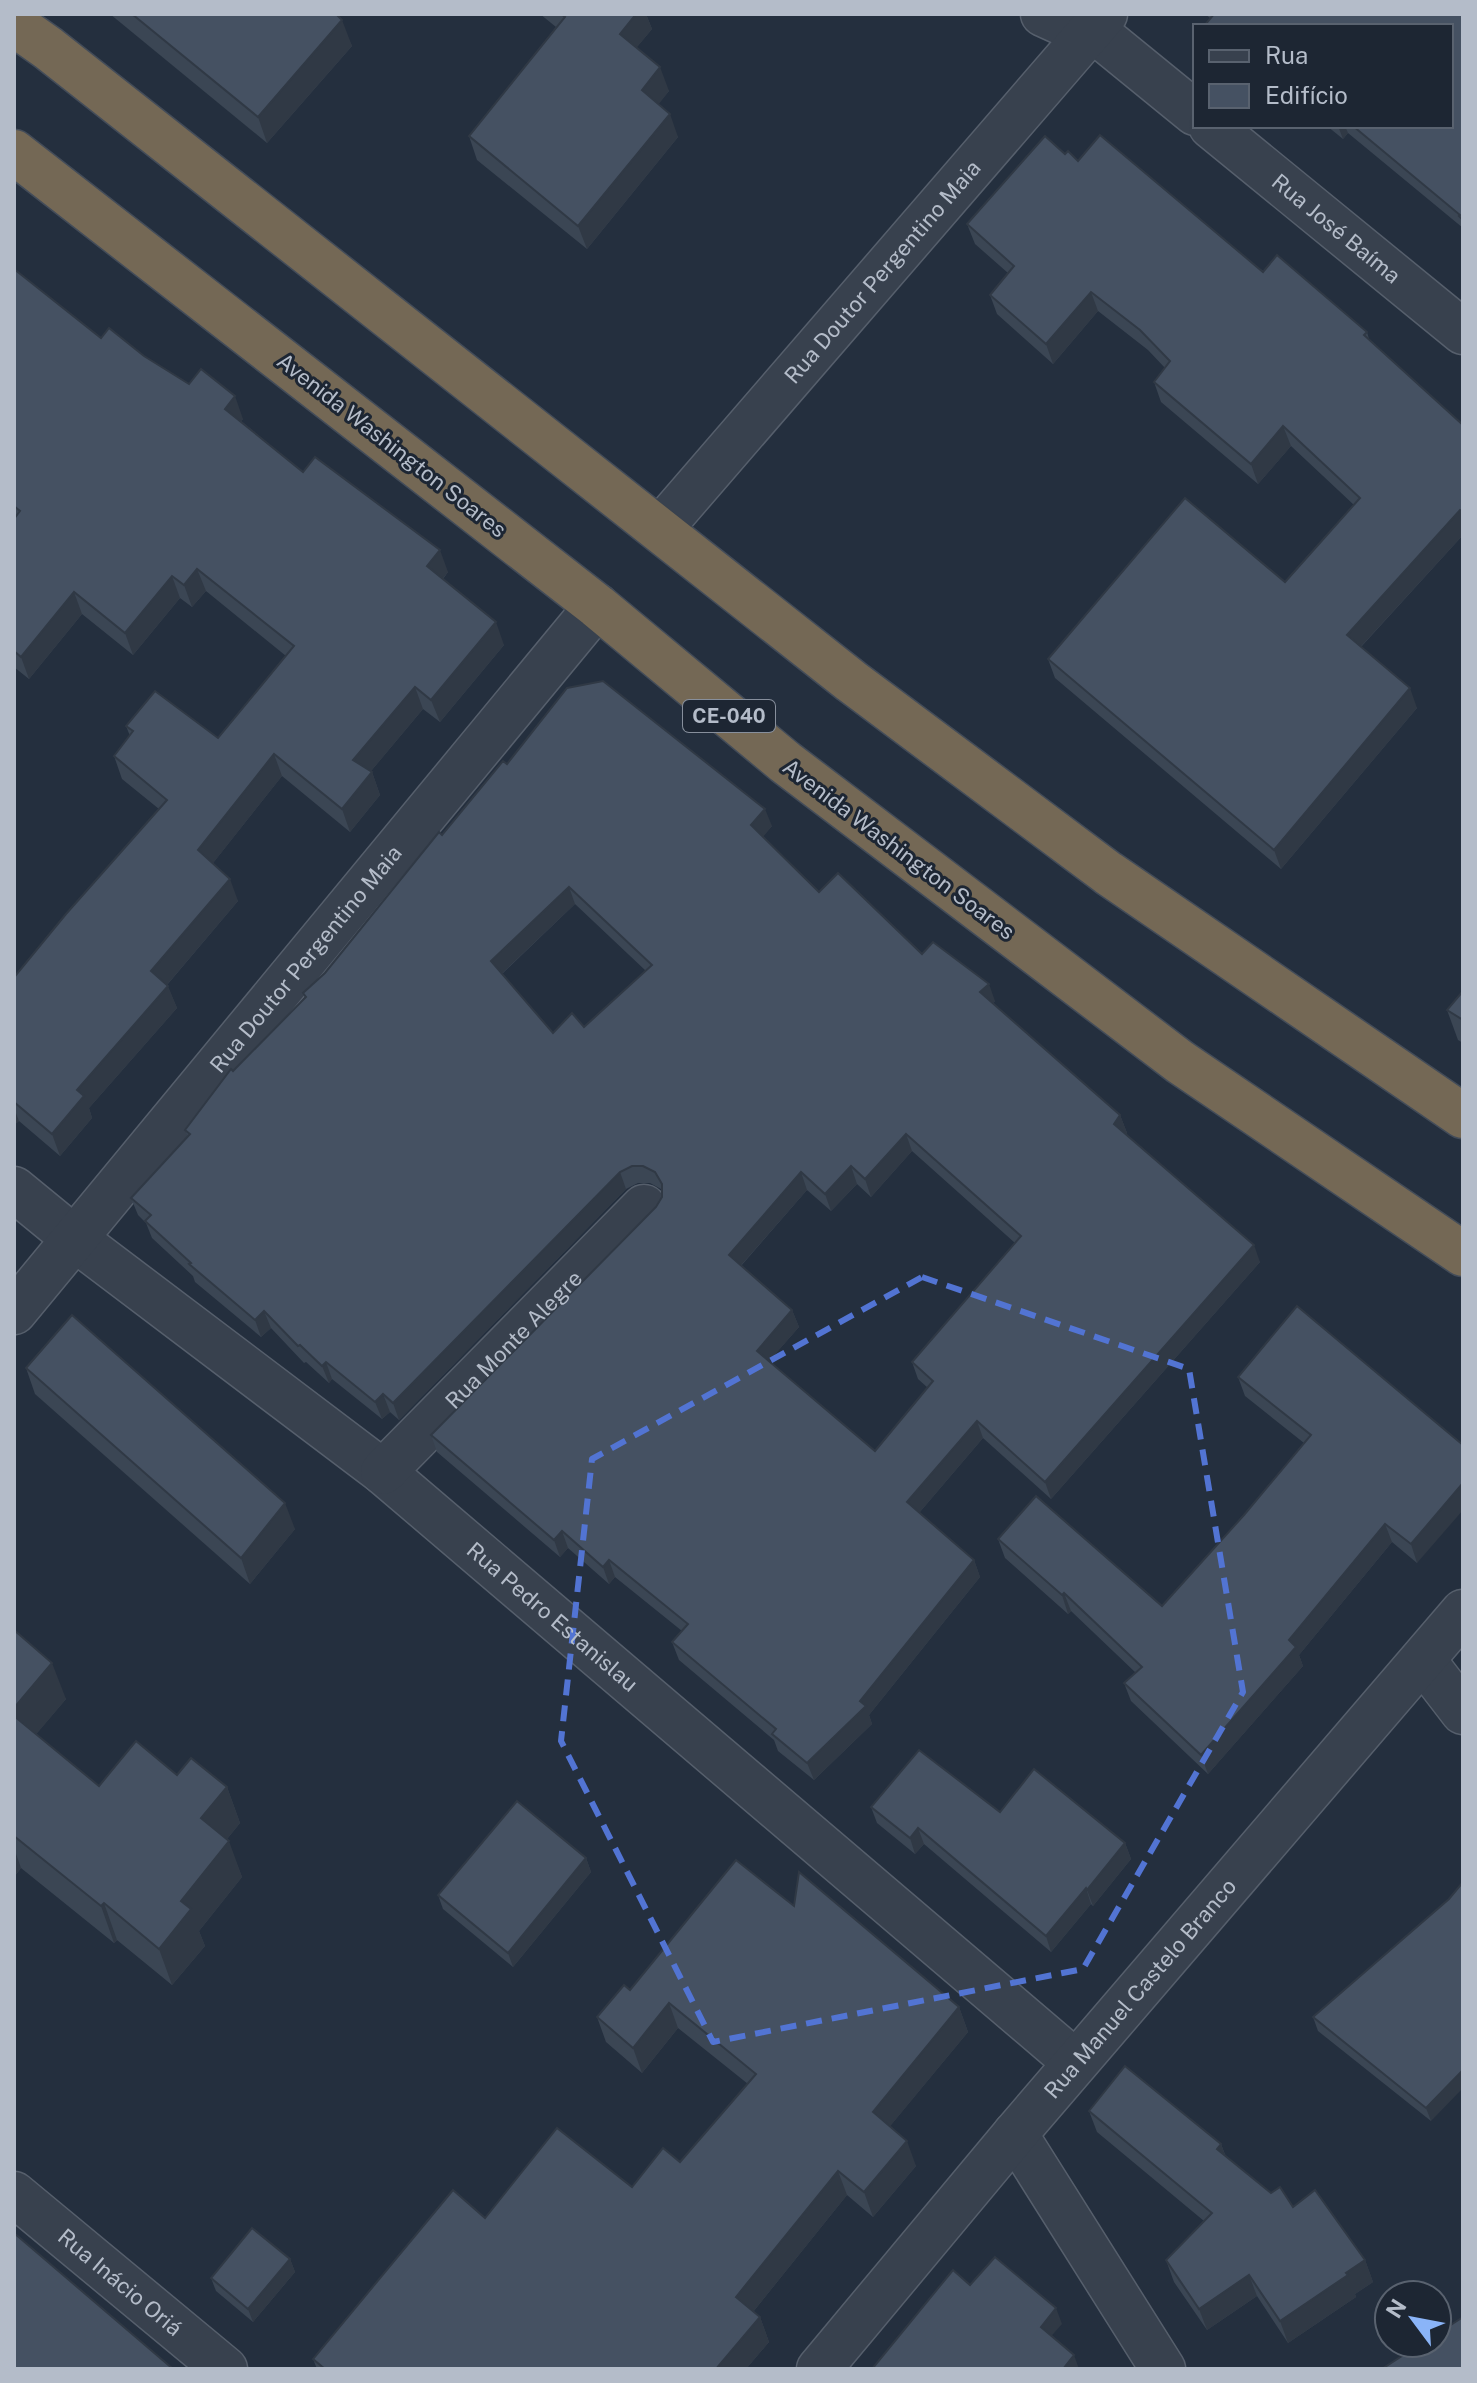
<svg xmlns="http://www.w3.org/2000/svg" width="1477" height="2383" font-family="'Public Sans',sans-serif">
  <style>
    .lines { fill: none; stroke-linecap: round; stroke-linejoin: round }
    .minor-casing { stroke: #565f6c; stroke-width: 47 }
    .highway-casing { stroke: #434c59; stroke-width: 47 }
    .minor { stroke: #38414e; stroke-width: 44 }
    .highway { stroke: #746855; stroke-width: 44 }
    .wall { fill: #3b4654; fill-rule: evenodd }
    .shaded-wall { fill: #303945 }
    .building { fill: #455162; stroke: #303945; stroke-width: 2; fill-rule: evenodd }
    .marked { fill: none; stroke: #5274d3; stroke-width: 6; stroke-dasharray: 16 10; stroke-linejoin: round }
    .labels { text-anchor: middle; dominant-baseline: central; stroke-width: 6; stroke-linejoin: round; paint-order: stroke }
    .shield { fill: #1d2633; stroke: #878f9c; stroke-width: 2 }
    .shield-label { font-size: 20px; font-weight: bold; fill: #b4bcc9 }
    .street-label { font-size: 22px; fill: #b4bcc9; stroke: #1d2633 }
  </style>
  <rect width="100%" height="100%" fill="#242f3e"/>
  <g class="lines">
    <g class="minor-casing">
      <g id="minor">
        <polyline points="1043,14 1065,24 1092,29 1195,113"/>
        <path id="s1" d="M1211,126L1463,332"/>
        <path id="s2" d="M660,529L1105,14"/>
        <path id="s3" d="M14,1189L75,1239L383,1472L1075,2062"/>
        <path id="s4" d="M14,1312L597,606"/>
        <path id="s5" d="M383,1472L644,1207"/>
        <polyline points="1423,1660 1463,1712"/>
        <polyline points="1015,2134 1163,2369"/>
        <path id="s6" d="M14,2194L225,2369"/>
        <path id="s7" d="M819,2369L1015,2134L1463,1612"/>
      </g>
    </g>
    <g class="highway-casing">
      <g id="highway">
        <polyline points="14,24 48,48 851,681 1108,873 1463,1116"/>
        <polyline points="14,152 597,606 785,762 1180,1062 1463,1254"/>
      </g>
    </g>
    <use href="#minor" class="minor"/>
    <use href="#highway" class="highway"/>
  </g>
  <g class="wall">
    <polygon points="110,14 336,14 352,46 267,143"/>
    <polygon points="540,14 646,14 652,29 636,48 669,91 658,104 678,137 587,249 477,160 469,136 556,27"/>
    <polygon points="1205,14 1463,14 1463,228 1348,133 1343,139 1327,126 1451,126 1210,18"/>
    <polygon points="1065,154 1367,332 1369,339 1463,425 1463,535 1361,647 1417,708 1281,869 1055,678 1048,659 1285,582 1354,505 1291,446 1258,484 1161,402 1154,382 1165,368 1148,350 1098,311 1053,364 997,314 990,295 1008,273 975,244 967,224"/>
    <polygon points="14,269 101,338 144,356 243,419 241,421 303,472 448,572 443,579 504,645 440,722 423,709 371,771 372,772 380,795 350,832 282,776 213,863 238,901 167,985 177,1008 89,1108 92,1118 60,1156 19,1121 14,1125 14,973 16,975 159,809 122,779 114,756 130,736 126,726 218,738 286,656 206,591 192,607 180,598 133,655 82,614 29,679 14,667"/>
    <path d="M507,764L772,826L763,836L819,892L922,954L995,1001L993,1003L1120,1115L1127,1133L1126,1134L1260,1262L1051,1499L983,1438L919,1513L974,1560L980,1577L869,1715L872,1724L814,1780L778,1751L774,1740L679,1660L672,1642L682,1631L615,1577L609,1584L568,1548L560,1557L437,1452L431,1435L656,1207L662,1197L661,1189L650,1183H638L626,1189L399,1420L390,1412L382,1419L332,1379L329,1383L306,1362L304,1363L271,1328L261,1337L195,1282L193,1276L152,1238L146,1223L138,1215L131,1198L188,1137L185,1130L305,998L303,993L325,973L442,835ZM575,904L646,971L584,1027L553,1033L502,974ZM912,1151L1015,1243L912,1362L918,1379L928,1388L875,1451L769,1361L799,1327L792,1310L741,1266L807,1190L831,1211L857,1184L871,1197Z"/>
    <polygon points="1463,991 1463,1043 1458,1040 1447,1010"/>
    <polygon points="26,1368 295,1529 250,1584 35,1394"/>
    <polygon points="1238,1377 1463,1445 1417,1563 1392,1542 1299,1655 1303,1666 1208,1774 1131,1701 1124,1683 1136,1673 1071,1611 1068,1614 1005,1558 998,1539 1162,1606 1244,1515 1304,1443 1245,1396"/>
    <polygon points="14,1630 66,1699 36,1734 99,1786 177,1775 227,1787 240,1823 227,1839 242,1877 199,1931 205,1946 172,1985 117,1940 114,1943 21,1868 14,1877"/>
    <polygon points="871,1807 1000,1812 1125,1843 1131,1859 1093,1906 1091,1904 1051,1952 924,1844 915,1854 877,1823"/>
    <polygon points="586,1858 591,1872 513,1967 443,1909 438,1895"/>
    <polygon points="1449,1899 1431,2121 1318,2031 1313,2017"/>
    <polygon points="794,1906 959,2007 968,2032 890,2126 916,2166 873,2217 847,2195 753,2312 760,2317 769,2342 746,2369 317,2369 313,2359 485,2218 632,2187 680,2162 748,2084 678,2028 642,2073 606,2042 597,2017 630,1990"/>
    <polygon points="1089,2111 1221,2144 1226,2157 1271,2193 1293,2207 1365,2260 1373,2282 1355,2294 1356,2297 1288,2343 1257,2296 1207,2330 1174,2282 1166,2260 1204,2221 1097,2132"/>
    <polygon points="290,2259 295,2272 253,2322 216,2291 211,2278"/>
  </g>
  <g class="shaded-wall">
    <polygon points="636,14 646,14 652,29 628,58 620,34"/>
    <polygon points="342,20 352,46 267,143 258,117"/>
    <polygon points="660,67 669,91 651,114 642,90"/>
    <polygon points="670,114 678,137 587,249 578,226"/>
    <polygon points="1338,126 1345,126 1348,133 1343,139"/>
    <polygon points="1091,292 1098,311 1053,364 1046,344"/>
    <polygon points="235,396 243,419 233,431 225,409"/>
    <polygon points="1283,426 1291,446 1258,484 1251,464"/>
    <polygon points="1460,510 1463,518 1463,535 1354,654 1347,635"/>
    <polygon points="440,550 448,572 435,588 427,566"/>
    <polygon points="197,569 206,591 192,607 184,585"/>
    <polygon points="172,576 180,598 133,655 125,633"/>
    <polygon points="74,592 82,614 29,679 21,657"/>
    <polygon points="496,622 504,645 440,722 431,700"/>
    <polygon points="415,687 423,709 361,783 353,760"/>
    <polygon points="1410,688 1417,708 1281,869 1274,850"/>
    <polygon points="274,754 282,776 206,872 198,850"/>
    <polygon points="372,772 380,795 350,832 342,809"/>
    <polygon points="765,809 772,826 758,843 751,825"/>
    <polygon points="230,879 238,901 160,993 151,971"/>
    <polygon points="569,887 575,904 497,978 491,961"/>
    <polygon points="989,984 995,1001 986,1009 980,992"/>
    <polygon points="168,986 177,1008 89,1108 92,1118 60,1156 52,1134 77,1090"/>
    <polygon points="14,1108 19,1121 14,1125"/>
    <polygon points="1120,1115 1127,1133 1120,1141 1114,1124"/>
    <polygon points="906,1134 912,1151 871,1197 865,1179"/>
    <polygon points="851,1166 857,1184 831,1211 825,1194"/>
    <polygon points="620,1172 626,1189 399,1420 393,1403"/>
    <polygon points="801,1172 807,1190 735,1272 729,1255"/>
    <polygon points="1254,1245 1260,1262 1051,1499 1045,1482"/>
    <polygon points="792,1310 799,1327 763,1368 757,1351"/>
    <polygon points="264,1311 271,1328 261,1337 255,1320"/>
    <polygon points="326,1362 332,1379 329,1383 322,1366"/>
    <polygon points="383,1394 390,1412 382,1419 375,1402"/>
    <polygon points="977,1421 983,1438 913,1520 907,1502"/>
    <polygon points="1463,1483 1463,1510 1417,1563 1411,1544"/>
    <polygon points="285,1503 295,1529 250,1584 241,1558"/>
    <polygon points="1385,1524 1392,1542 1299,1655 1303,1666 1208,1774 1201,1755 1289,1640"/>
    <polygon points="562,1531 568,1548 560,1557 554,1540"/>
    <polygon points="609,1560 615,1577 609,1584 603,1567"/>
    <polygon points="974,1560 980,1577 869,1715 872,1724 814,1780 807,1763 860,1701"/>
    <polygon points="1064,1593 1071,1611 1068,1614 1062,1595"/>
    <polygon points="52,1663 66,1699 23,1750 14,1724 14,1708"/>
    <polygon points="227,1787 240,1823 214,1855 201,1818"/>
    <polygon points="918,1828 924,1844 915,1854 910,1838"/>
    <polygon points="229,1841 242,1877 199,1931 205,1946 172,1985 159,1949 181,1901"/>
    <polygon points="1125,1843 1131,1859 1093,1906 1087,1890"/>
    <polygon points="14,1848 21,1868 14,1877"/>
    <polygon points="586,1858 591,1872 513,1967 508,1953"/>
    <polygon points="1086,1888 1091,1904 1051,1952 1046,1936"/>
    <polygon points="104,1903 117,1940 114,1943 101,1906"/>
    <polygon points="669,2003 678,2028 642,2073 633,2048"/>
    <polygon points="959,2007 968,2032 882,2136 873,2112"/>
    <polygon points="1463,2070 1463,2088 1431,2121 1426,2108"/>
    <polygon points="907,2141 916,2166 873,2217 864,2192"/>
    <polygon points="1221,2144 1229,2166 1217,2149"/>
    <polygon points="838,2171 847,2195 745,2322 736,2297"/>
    <polygon points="290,2259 295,2272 253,2322 248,2309"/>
    <polygon points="1365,2260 1373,2282 1355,2294 1356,2297 1288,2343 1280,2321"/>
    <polygon points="1249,2275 1257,2296 1207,2330 1199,2309"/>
    <polygon points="1056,2308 1062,2324 1046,2342 1041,2327"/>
    <polygon points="760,2317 769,2342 746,2369 716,2369"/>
    <polygon points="1074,2355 1079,2369 1063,2369"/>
  </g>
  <g class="building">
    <polygon points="132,14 336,14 342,20 258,117"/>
    <polygon points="561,14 636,14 620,34 660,67 642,90 670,114 578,226 469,136 565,17"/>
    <polygon points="1214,14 1463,14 1463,220 1459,216 1460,215 1353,126 1451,126 1451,26 1204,26"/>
    <polygon points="1100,135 1263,272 1277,255 1367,332 1364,335 1463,425 1463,512 1460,510 1347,635 1410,688 1274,850 1048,659 1185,498 1285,582 1360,498 1283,426 1251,464 1154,382 1170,361 1140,330 1091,292 1046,344 990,295 1014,266 967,224 1045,136 1065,154 1068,151 1078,161"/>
    <polygon points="14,269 101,338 109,328 144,356 189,384 201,369 235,396 225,409 303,472 315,457 440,550 427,566 496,622 431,700 415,687 353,760 372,772 342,809 274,754 198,850 230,879 151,971 168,986 77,1090 84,1096 52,1134 14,1102 14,973 16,975 66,914 167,800 114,756 133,731 126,726 155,691 218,738 294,646 197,569 184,585 172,576 125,633 74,592 21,657 14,651 14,519 20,511 14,506"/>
    <path d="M603,681L765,809L751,825L819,892L838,873L922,954L933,942L989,984L980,992L1120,1115L1114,1124L1254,1245L1045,1482L977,1421L907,1502L974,1560L860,1701L866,1706L807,1763L772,1734L776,1729L672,1642L688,1624L609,1560L603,1567L562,1531L554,1540L431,1435L656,1207L662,1197V1184L655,1172L643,1166H632L620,1172L393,1403L383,1394L375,1402L326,1362L322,1366L300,1345L298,1346L264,1311L255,1320L189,1264L191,1263L145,1221L151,1215L131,1198L190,1134L185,1130L231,1069L233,1071L306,997L303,993L325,973L439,832L442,835L503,761L507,764L567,688ZM569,887L652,965L584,1027L572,1013L553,1033L491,961ZM906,1134L1021,1236L912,1362L933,1381L875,1451L757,1351L792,1310L729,1255L801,1172L825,1194L851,1166L865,1179Z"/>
    <polygon points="1463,991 1463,1020 1447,1010"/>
    <polygon points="1297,1306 1463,1445 1463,1483 1411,1544 1385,1524 1289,1640 1296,1647 1201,1755 1124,1683 1142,1667 1064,1593 1062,1595 998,1539 1036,1496 1162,1606 1244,1515 1311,1435 1238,1377"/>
    <polygon points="72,1315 285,1503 241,1558 26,1368"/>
    <polygon points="14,1630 52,1663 14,1708"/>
    <polygon points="14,1716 99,1786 136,1741 177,1775 191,1758 227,1787 201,1818 229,1841 181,1901 191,1909 159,1949 104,1903 101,1906 14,1836"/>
    <polygon points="919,1750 1000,1812 1034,1769 1125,1843 1087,1890 1086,1888 1046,1936 918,1828 910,1838 871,1807"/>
    <polygon points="517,1801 586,1858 508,1953 438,1895"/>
    <polygon points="736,1860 794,1906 799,1872 959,2007 873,2112 907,2141 864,2192 838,2171 736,2297 760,2317 716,2369 325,2369 313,2359 453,2190 485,2218 557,2128 632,2187 663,2148 680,2162 756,2074 669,2003 633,2048 597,2017 624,1985 630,1990"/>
    <polygon points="1463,1882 1463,2070 1426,2108 1313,2017 1449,1899"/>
    <polygon points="1125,2066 1221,2144 1217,2149 1271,2193 1280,2187 1293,2207 1315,2190 1365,2260 1346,2273 1348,2275 1280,2321 1249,2275 1199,2309 1166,2260 1212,2213 1089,2111"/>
    <polygon points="252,2228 290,2259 248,2309 211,2278"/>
    <polygon points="14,2233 173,2369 14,2369"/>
    <polygon points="995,2257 1056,2308 1041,2327 1074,2355 1063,2369 872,2369 953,2270 970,2285"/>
    <polygon points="1463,2317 1463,2369 1382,2369 1422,2343 1437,2343 1437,2334"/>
  </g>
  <path class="marked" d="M922,1277L1189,1369L1243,1692L1083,1969L713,2042L561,1741L592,1459Z"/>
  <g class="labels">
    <rect class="shield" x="683" y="700" width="92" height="32" rx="6"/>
    <g class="shield-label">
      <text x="729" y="716">CE-040</text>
    </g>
    <g class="street-label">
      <text stroke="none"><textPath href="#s1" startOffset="162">Rua José Baíma</textPath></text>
      <text stroke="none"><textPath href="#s2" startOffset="340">Rua Doutor Pergentino Maia</textPath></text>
      <text transform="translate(392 445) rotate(38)">Avenida Washington Soares</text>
      <text transform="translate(899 849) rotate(37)">Avenida Washington Soares</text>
      <text stroke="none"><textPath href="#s4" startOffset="458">Rua Doutor Pergentino Maia</textPath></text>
      <text stroke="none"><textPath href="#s5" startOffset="186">Rua Monte Alegre</textPath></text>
      <text stroke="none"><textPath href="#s3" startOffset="688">Rua Pedro Estanislau</textPath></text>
      <text stroke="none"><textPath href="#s7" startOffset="498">Rua Manuel Castelo Branco</textPath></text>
      <text stroke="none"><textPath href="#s6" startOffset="138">Rua Inácio Oriá</textPath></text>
    </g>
  </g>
  <rect width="1477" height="2383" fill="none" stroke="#b4bcc9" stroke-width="32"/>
  <rect x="1193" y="24" width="260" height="104" fill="#1d2633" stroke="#59626f" stroke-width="2"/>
  <rect x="1209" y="50" width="40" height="12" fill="#38414e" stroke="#59626f" stroke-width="2"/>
  <text x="1265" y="64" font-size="24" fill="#b4bcc9">Rua</text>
  <rect x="1209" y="84" width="40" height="24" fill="#455162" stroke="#59626f" stroke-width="2"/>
  <text x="1265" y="104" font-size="24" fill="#b4bcc9">Edifício</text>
  <g transform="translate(1413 2319) rotate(302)"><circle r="38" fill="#1d2633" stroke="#59626f" stroke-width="2"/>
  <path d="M0-6L14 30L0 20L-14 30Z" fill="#8ab4f8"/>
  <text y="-12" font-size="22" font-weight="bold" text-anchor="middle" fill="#b4bcc9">N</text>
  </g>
</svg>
